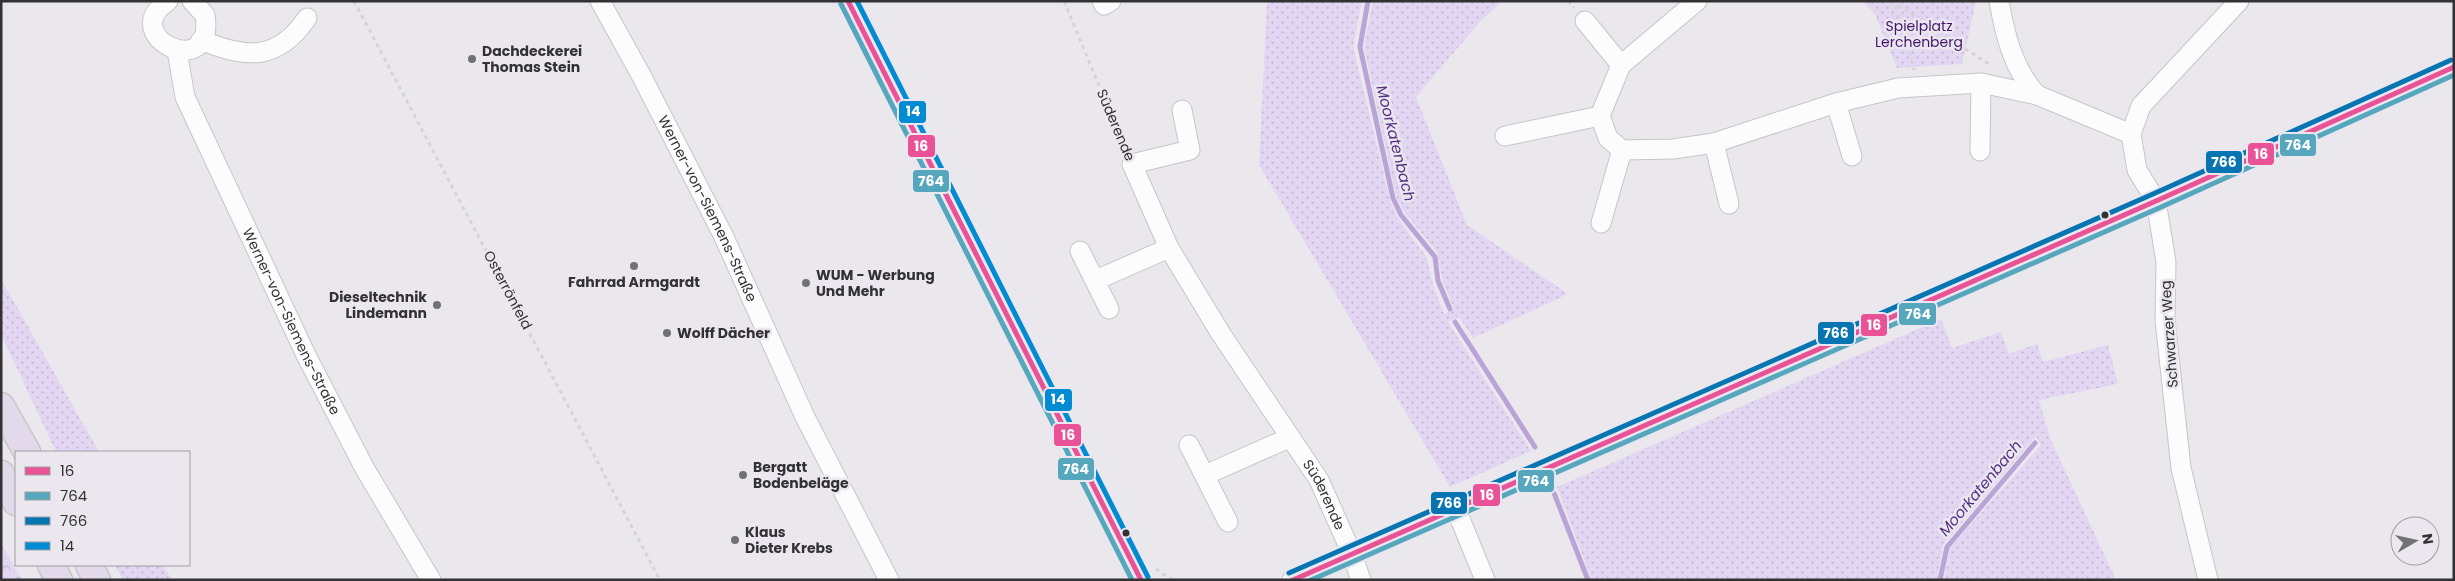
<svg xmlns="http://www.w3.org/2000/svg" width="2455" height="581" font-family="Poppins,sans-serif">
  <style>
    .grass { fill: url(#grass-dots) }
    .forest { fill: url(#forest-crowns) }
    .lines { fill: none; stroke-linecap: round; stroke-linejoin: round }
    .stream { stroke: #baa3d7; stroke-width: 5 }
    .minor-casing { stroke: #c6c5c8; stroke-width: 21 }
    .highway-casing { stroke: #c7c6c8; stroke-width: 29 }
    .path { stroke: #d4d4d4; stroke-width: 3; stroke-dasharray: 4 4; stroke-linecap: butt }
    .minor { stroke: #fcfcfc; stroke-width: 19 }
    .highway { stroke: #e2daea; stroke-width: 26 }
    .bus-1-casing { stroke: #eae7ee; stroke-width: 9 }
    .bus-2-casing { stroke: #eae7ee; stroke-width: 9 }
    .bus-3-casing { stroke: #eae7ee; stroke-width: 9 }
    .bus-4-casing { stroke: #eae7ee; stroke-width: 9 }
    .bus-1 { stroke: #ea5297; stroke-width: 5 }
    .bus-2 { stroke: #56a7be; stroke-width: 5 }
    .bus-3 { stroke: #0775b2; stroke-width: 5 }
    .bus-4 { stroke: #008bd2; stroke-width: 5 }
    .poi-dot { fill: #727174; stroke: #eae7ee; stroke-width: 2 }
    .bus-dot { fill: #323133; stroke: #eae7ee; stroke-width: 2 }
    .labels { text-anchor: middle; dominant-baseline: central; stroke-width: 5; stroke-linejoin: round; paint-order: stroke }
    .park-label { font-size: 14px; fill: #43146b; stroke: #eae7ee }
    .poi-label { font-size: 14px; font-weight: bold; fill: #323133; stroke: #eae7ee; text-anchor: start }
    .street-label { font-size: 14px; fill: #323133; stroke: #eae7ee }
    .water-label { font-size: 15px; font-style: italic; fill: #5a2f86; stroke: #eae7ee }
    .line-badge { stroke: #eae7ee; stroke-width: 2 }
    .badge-label { font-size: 14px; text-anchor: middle; font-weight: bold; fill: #fff }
  </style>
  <defs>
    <pattern id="grass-dots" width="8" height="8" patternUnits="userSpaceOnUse" patternTransform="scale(1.25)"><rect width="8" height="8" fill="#e2d6f3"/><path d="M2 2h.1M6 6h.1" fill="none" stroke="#c2b8d1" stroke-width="1.8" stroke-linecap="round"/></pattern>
    <pattern id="forest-crowns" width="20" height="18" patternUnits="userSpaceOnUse" patternTransform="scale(1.25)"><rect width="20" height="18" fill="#e2d6f3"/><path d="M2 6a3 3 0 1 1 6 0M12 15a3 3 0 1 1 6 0" fill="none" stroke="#c2b8d1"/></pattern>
  </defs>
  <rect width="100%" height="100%" fill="#eae8ed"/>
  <g class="grass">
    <polygon points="1267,1 1362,1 1353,47 1390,200 1397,217 1427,258 1433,285 1444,314 1454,309 1443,283 1437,252 1404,212 1396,196 1364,46 1373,1 1502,1 1478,24 1416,97 1467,225 1568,294 1473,338 1459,317 1448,322 1531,451 1450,487 1259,165"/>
    <polygon points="1863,1 1976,1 1962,64 1897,68 1875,14"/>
    <polygon points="1,279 99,452 56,452 1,334"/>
    <polygon points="1941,319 1952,348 2001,332 2009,354 2037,344 2043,362 2108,345 2118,384 2039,400 2050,438 2116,580 1944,580 1950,548 2041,445 2036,436 1943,545 1937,580 1592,580 1557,487"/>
    <polygon points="115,565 163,565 172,580 123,580"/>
  </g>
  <polygon class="forest" points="1,543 22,580 1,580"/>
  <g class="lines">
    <g class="stream">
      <polyline points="1368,1 1360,47 1393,198 1401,215 1435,257 1438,281 1450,309"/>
      <polyline points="1455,322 1535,447"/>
      <polyline points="1554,493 1588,580"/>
      <polyline points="1940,580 1947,547 2035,443"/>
    </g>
    <g class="minor-casing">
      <g id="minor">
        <path d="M168,1C115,36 216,84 205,15L192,1"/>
        <path id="s1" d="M600,1L641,75L724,237L805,417L889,580"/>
        <polyline points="848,1 1141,580"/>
        <polyline points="1102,1 1104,5 1111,1"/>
        <polyline points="1697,1 1621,65 1600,116 1608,138 1622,150 1673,149 1714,143 1836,103 1898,88 1981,83 2037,95 2131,134"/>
        <path d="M1999,1C2005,35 2013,69 2037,95"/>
        <polyline points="1585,21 1621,65"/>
        <path d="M201,40C246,59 278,61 307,18"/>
        <path id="s2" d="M177,51L185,97L306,355L365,469L431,580"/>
        <polyline points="1836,103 1852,156"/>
        <path id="s3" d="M1182,110L1190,150L1132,164L1169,248L1221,334L1319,480L1352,554L1361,580"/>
        <polyline points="1505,136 1600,116"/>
        <polyline points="1714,143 1729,204"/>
        <polyline points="1980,151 1981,83"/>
        <polyline points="1601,223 1622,150"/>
        <polyline points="1080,251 1109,309"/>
        <polyline points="1096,280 1169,248"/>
        <polyline points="1189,445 1228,522"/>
        <polyline points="1205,475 1289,438"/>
        <polyline points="1456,509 1485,580"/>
        <polyline points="1292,580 2156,201 2454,67"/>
        <polyline points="2208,580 2181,468 2165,320 2166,262 2156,201 2137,170 2131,134 2141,106 2239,1"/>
      </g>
    </g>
    <g class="highway-casing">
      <g id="highway">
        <polyline points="1,406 27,452"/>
        <polyline points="1,474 16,502"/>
        <polyline points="51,565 59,580"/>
        <polyline points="89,565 97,580"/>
      </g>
    </g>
    <g class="path">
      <polyline points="354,1 660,580"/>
      <polyline points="1064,1 1125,148"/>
      <polyline points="1568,1 1574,8"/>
      <polyline points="1891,1 1992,66"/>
      <polyline points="1896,6 1914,70"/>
      <polyline points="1156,569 1172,580"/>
    </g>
    <use href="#minor" class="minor"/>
    <use href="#highway" class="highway"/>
    <g class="bus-1-casing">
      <g id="bus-1">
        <polyline points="848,1 1141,580"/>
        <polyline points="1293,580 2156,201 2454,67"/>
      </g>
    </g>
    <g class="bus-2-casing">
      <g id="bus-2">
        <polyline points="841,4 1132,580"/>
        <polyline points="1311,580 2159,208 2454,75"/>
      </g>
    </g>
    <g class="bus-3-casing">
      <polyline id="bus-3" points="1289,573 2153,194 2451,60"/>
    </g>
    <g class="bus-4-casing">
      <polyline id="bus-4" points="857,1 1148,577"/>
    </g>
    <use href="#bus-1" class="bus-1"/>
    <use href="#bus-2" class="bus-2"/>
    <use href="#bus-3" class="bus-3"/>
    <use href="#bus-4" class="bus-4"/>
  </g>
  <g class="poi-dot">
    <circle cx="472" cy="59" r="5"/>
    <circle cx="634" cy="266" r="5"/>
    <circle cx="806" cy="283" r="5"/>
    <circle cx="437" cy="305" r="5"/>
    <circle cx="667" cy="333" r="5"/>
    <circle cx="743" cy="475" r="5"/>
    <circle cx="735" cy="540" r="5"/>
  </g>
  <g class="bus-dot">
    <circle cx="2105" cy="215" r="4.5"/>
    <circle cx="1126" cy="533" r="4.5"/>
  </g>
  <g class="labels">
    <g class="park-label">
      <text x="1919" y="26">Spielplatz<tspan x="1919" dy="16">Lerchenberg</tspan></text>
    </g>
    <g class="poi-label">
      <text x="482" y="51">Dachdeckerei<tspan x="482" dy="16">Thomas Stein</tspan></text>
      <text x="816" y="275">WUM - Werbung<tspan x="816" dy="16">Und Mehr</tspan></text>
      <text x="634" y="282" text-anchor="middle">Fahrrad Armgardt</text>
      <text x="427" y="297" text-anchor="end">Dieseltechnik<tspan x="427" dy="16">Lindemann</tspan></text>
      <text x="677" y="333">Wolff Dächer</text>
      <text x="753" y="467">Bergatt<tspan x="753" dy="16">Bodenbeläge</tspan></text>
      <text x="745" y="532">Klaus<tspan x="745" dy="16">Dieter Krebs</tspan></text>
    </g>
    <g class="street-label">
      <text transform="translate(1116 125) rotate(67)">Süderende</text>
      <text stroke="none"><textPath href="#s1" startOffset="234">Werner-von-Siemens-Straße</textPath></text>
      <text transform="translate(508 290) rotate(62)">Osterrönfeld</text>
      <text stroke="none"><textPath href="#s2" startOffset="295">Werner-von-Siemens-Straße</textPath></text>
      <text transform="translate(2169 334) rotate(-94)">Schwarzer Weg</text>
      <text stroke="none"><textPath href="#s3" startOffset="484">Süderende</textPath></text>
    </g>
    <g class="water-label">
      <text transform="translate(1396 143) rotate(76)">Moorkatenbach</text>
      <text transform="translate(1980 488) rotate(-50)">Moorkatenbach</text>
    </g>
  </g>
  <g class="line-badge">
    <rect x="898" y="100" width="29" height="24" rx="5" fill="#008bd2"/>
    <rect x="2279" y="133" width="38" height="24" rx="5" fill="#56a7be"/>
    <rect x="907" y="134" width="29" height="24" rx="5" fill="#ea5297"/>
    <rect x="2247" y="142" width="28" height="24" rx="5" fill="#ea5297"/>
    <rect x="2205" y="150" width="38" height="24" rx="5" fill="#0775b2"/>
    <rect x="912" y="169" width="38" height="24" rx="5" fill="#56a7be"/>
    <rect x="1898" y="302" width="39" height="24" rx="5" fill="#56a7be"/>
    <rect x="1860" y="313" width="28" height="24" rx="5" fill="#ea5297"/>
    <rect x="1817" y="321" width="38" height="24" rx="5" fill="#0775b2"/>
    <rect x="1044" y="388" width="29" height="24" rx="5" fill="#008bd2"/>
    <rect x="1053" y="423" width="29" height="24" rx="5" fill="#ea5297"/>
    <rect x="1057" y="457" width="38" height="24" rx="5" fill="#56a7be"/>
    <rect x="1517" y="469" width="38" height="24" rx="5" fill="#56a7be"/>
    <rect x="1472" y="483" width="29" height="24" rx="5" fill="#ea5297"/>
    <rect x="1430" y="491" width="38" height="24" rx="5" fill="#0775b2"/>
  </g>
  <g class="badge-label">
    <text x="913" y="116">14</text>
    <text x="2298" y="150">764</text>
    <text x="921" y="151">16</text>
    <text x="2261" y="159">16</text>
    <text x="2224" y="167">766</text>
    <text x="931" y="186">764</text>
    <text x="1918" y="319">764</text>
    <text x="1874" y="330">16</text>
    <text x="1836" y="338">766</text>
    <text x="1058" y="404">14</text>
    <text x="1068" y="440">16</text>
    <text x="1076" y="474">764</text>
    <text x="1536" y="486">764</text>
    <text x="1487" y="500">16</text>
    <text x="1449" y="508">766</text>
  </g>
  <rect width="2455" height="581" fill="none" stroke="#323133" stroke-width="5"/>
  <rect x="15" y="451" width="175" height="115" fill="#eae7ee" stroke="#a09ea3"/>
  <rect x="25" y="467" width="25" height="8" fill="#ea5297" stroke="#a09ea3"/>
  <text x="60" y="476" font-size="15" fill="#323133">16</text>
  <rect x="25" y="492" width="25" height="8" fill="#56a7be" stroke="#a09ea3"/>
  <text x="60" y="501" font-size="15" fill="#323133">764</text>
  <rect x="25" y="517" width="25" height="8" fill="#0775b2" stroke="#a09ea3"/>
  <text x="60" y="526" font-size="15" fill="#323133">766</text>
  <rect x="25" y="542" width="25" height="8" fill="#008bd2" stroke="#a09ea3"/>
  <text x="60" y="551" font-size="15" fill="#323133">14</text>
  <g transform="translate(2415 541) rotate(81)"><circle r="24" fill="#eae7ee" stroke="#a09ea3"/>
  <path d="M0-4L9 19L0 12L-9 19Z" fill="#727174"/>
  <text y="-8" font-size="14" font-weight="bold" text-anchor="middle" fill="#323133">N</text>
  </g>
</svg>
